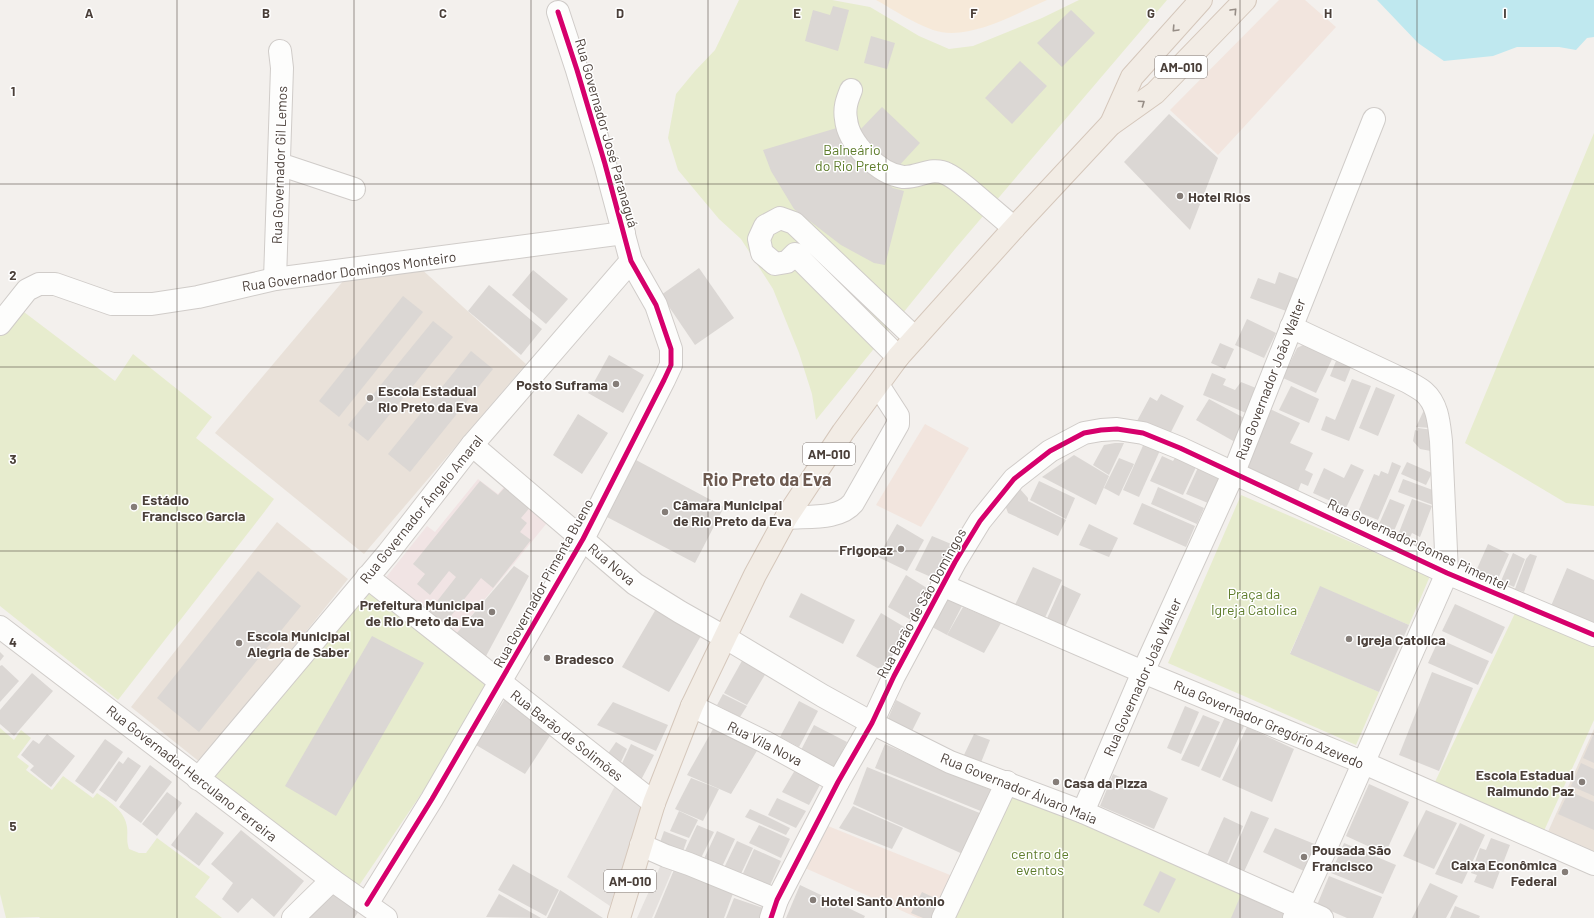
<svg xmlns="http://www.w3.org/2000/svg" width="1594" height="918" font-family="Barlow,sans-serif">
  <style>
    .commercial { fill: #f2e5de }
    .education { fill: #e9e1d9 }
    .medical { fill: #f1e4e4 }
    .green { fill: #e7ecce }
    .sand { fill: #f6e9d9 }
    .parking { fill: #e5e1de }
    .water { fill: #bfe8ef }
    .building { fill: #dbd7d4 }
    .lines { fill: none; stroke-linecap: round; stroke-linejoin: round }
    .minor-casing { stroke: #d0ccc9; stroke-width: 24 }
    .major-casing { stroke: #d5c7bb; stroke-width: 24 }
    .minor { stroke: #fdfdfc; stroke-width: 22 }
    .major { stroke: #f2ece5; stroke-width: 22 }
    .cycleway-casing { stroke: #fff; stroke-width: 8 }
    .cycleway { stroke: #d6006c; stroke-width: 5 }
    .oneway { stroke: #968d86 }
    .grid { fill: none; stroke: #4a3f39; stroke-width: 1; stroke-opacity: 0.55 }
    .poi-dot { fill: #857d78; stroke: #fff; stroke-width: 1.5 }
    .labels { text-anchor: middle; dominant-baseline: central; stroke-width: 3; stroke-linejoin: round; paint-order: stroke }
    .shield { fill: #fff; stroke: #807974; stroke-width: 1 }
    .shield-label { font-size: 13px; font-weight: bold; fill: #4a3f39 }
    .street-label { font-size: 14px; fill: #4a3f39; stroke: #fff }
    .park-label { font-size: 14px; fill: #5e7c2b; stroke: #fff }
    .poi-label { font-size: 14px; font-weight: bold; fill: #4a3f39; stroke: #fff; text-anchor: start }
    .district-label { font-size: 18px; font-weight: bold; fill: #6d5a50; stroke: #fff }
    .grid-label { font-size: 13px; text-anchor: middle; font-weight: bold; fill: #4a3f39; stroke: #fff; stroke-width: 3; stroke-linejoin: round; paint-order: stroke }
  </style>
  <rect width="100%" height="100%" fill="#f3f0ed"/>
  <g class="commercial">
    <polygon points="1279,0 1305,0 1336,27 1218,155 1170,110"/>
    <polygon points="925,424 969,448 921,527 876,505"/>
    <polygon points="828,826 955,877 935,918 918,918 805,868"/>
  </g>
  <g class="education">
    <polygon points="418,266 526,364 364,554 215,433 349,274"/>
    <polygon points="277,522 348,579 201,763 131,707"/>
    <polygon points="1594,729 1594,855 1547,834"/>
  </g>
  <polygon class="medical" points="478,479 498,494 507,483 551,518 454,637 383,581 427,526 435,532"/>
  <g class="green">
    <polygon points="739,0 832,0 870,7 919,36 949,49 973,46 1042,18 1079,0 1167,0 955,249 816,420 812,394 799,353 773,289 741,239 719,219 678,170 668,138 676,94 695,71 715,50"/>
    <polygon points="1594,133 1594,506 1566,503 1465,443"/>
    <polygon points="20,309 115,381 133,354 212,417 196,438 274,499 262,515 118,700 0,606 0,336"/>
    <polygon points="1241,495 1430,576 1409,625 1320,587 1290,653 1379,692 1356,745 1168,663"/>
    <polygon points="363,586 493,688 356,890 209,779"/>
    <polygon points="1516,611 1594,644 1594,720 1543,833 1434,784"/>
    <path d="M0,728L14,740L21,730L31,738L17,757L29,766L26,770L52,790L63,776L93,798L97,793C110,802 125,811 127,827C128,835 126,841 129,849L139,853H146L157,838L210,877L195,897L222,918H40L39,917L6,918L0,894Z"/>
    <polygon points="1013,786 1288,908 1284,918 948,918"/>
  </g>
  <path class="sand" d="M876,0H1047C1015,14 968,42 933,30C913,23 894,10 876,0Z"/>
  <g class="parking">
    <polygon points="616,784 643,806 610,906 567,877"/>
    <polygon points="663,860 675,864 652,918 637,918"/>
  </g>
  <polygon class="water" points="1377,0 1594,0 1594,37 1587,38 1576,50 1559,47 1517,47 1493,56 1444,61 1418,43"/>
  <g class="building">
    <polygon points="833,6 849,10 838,51 805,41 813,10 830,15"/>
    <polygon points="1071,10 1095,33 1062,67 1037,43"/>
    <polygon points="871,36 895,43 887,69 864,63"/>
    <polygon points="1020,61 1047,86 1012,124 985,98"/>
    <polygon points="882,107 920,143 896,169 857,133"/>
    <polygon points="1169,114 1218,158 1190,230 1124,162"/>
    <polygon points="840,127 883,181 893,188 904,191 885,265 874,263 841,245 794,209 771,171 763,150"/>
    <polygon points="699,268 734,318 695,345 661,295"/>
    <polygon points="533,270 568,299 546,324 512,295"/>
    <polygon points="1279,272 1301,280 1289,312 1250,298 1258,278 1275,284"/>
    <polygon points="489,285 542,329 521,355 468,311"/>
    <polygon points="403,296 423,312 339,417 319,401"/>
    <polygon points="1247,319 1276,333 1264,358 1235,345"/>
    <polygon points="433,321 453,337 368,441 348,425"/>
    <polygon points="1220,343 1234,349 1225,369 1211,363"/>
    <polygon points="1305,344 1333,357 1316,393 1283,378 1297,348"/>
    <polygon points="471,351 493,369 410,472 388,454"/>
    <polygon points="609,355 644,375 623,413 588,393"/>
    <polygon points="1338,356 1353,362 1345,382 1330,376"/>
    <polygon points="1212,373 1226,379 1223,385 1235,390 1241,382 1256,388 1246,413 1203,395"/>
    <polygon points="1352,379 1371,386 1349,441 1321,430 1326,416 1335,420"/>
    <polygon points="1291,386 1319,399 1309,423 1279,410"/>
    <polygon points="1376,387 1395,395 1378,436 1359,428"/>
    <polygon points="1161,394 1184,406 1169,436 1137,421 1150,397 1157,401"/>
    <polygon points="1209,399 1244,418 1235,442 1196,420"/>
    <polygon points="1270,409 1300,423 1290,443 1313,453 1305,470 1313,474 1308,486 1301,483 1298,491 1243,466"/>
    <polygon points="1424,410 1432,428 1416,427"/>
    <polygon points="578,414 608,433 582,474 553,455"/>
    <polygon points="1418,428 1433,430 1431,451 1420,449 1413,441 1415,430 1418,431"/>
    <polygon points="1146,439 1162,446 1139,497 1123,490"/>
    <polygon points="1115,443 1124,443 1109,475 1093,465 1104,445"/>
    <polygon points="1178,453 1198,463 1183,495 1150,481 1162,456 1173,461"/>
    <polygon points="1074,455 1109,476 1096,505 1042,477"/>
    <polygon points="1119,458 1134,464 1119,496 1104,488"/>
    <polygon points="636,460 724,507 695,563 605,516"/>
    <polygon points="1201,461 1223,472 1208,503 1186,494"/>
    <polygon points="1392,462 1401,466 1378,520 1358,512 1374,474 1379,476 1381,471 1388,474"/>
    <polygon points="1407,462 1432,473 1426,485 1401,474"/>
    <polygon points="1351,464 1364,470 1346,508 1313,493 1324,468 1344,478"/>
    <polygon points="1403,479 1438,492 1433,505 1398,492"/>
    <polygon points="480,481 498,495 507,485 532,505 521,518 527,523 520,532 531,540 493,588 481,578 443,626 427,614 456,577 449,571 430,595 417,584 425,574 413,564"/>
    <polygon points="1039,481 1075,498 1066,519 1030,500"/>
    <polygon points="1158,487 1204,508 1197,524 1151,504"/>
    <polygon points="1020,489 1028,498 1028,501 1066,520 1058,536 1008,513 1005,505"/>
    <polygon points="1390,499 1405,505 1394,531 1379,524"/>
    <polygon points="1412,499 1432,506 1420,537 1412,533 1409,539 1398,535"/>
    <polygon points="1142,503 1195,526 1186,547 1133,524"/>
    <polygon points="897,524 924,540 907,571 878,557"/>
    <polygon points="1089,524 1118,538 1109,557 1079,545"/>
    <polygon points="932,536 956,546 938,580 915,570"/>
    <polygon points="1488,544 1509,554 1497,581 1476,571"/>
    <polygon points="1513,553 1525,559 1514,587 1501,581"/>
    <polygon points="1530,554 1537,556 1524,592 1515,589 1526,559"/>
    <polygon points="514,566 529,576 485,658 456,634"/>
    <polygon points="1033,567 1062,580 1043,622 1013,609"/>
    <polygon points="1567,568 1594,580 1594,624 1551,606"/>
    <polygon points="258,571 301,606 199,732 157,698"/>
    <polygon points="906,575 930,590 911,620 888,607"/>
    <polygon points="1062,585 1081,594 1063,631 1045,623"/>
    <polygon points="1320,586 1409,625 1379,692 1290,654"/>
    <polygon points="801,593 855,620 843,644 789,617"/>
    <polygon points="948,599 962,606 947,635 932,627"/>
    <polygon points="1455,604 1505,627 1492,654 1442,631"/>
    <polygon points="963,607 1001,623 984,653 947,635"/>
    <polygon points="656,609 702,634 669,692 622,667"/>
    <polygon points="881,613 911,631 888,674 856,656"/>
    <polygon points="372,636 424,663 336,816 285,786"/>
    <polygon points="1439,639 1489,661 1478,685 1428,663"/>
    <polygon points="0,652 4,656 0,661"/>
    <polygon points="743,659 766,673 747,705 724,693"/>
    <polygon points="2,665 19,681 0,702 0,666"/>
    <polygon points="1432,672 1473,688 1439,771 1399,755"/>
    <polygon points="32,673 53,691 14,736 0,724 0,710"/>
    <polygon points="723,694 747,706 740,717 717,705"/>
    <polygon points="505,699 553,731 525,774 476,745"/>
    <polygon points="896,700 921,713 912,731 887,721"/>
    <polygon points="799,701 818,711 799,747 780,737"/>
    <polygon points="613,702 668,725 656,751 597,725"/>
    <polygon points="1185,706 1199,712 1181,754 1167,748"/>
    <polygon points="1203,715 1220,722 1199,767 1181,760"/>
    <polygon points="1225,717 1244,726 1220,778 1201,770"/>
    <polygon points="717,722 761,744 731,794 687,775"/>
    <polygon points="814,725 847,742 834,767 801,750"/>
    <polygon points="1247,727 1294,749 1272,802 1222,780"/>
    <polygon points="1594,733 1594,763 1583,758"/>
    <polygon points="47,734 75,756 51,787 30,770 34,766 21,755 33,740 39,744"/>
    <polygon points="974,734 990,740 980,765 963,757"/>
    <polygon points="105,739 123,752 93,794 75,781"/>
    <polygon points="616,742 627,749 618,768 605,758"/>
    <polygon points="631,744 654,755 641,780 619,770"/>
    <polygon points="885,744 997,793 988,814 875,768"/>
    <polygon points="128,757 141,766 116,802 99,790 119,761 123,764"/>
    <polygon points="1581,763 1594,769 1594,796 1571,786"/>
    <polygon points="150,765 172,782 141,823 119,807"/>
    <polygon points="867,767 987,816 967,856 853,804"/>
    <polygon points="795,770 821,783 809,805 782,792"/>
    <polygon points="1113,774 1168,798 1154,829 1100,806"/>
    <polygon points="691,778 719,789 703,821 675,809"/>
    <polygon points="1369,784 1409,802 1385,854 1346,836"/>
    <polygon points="1569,791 1594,802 1594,830 1558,814"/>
    <polygon points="167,792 182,803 157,836 142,824"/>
    <polygon points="777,798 806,811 796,828 768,815"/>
    <polygon points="853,806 903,828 892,849 839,828"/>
    <polygon points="750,809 768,817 790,828 786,835 745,817"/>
    <polygon points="1426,810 1457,823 1434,869 1403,856"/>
    <polygon points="679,811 698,820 689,838 670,831"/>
    <polygon points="1251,811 1269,818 1241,878 1226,870"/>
    <polygon points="196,812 224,833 199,866 171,845"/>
    <polygon points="1224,817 1243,826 1224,870 1204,862"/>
    <polygon points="1460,823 1485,835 1462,884 1435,874"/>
    <polygon points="697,825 714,832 700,860 684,853"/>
    <polygon points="759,825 790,839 781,858 749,843"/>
    <polygon points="1275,828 1317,845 1304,871 1263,852"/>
    <polygon points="241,830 304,881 274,917 252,898 238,913 222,899 233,883 211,864"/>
    <polygon points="664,831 687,840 681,857 658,848"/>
    <polygon points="717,831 735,839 720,871 702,863"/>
    <polygon points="1491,838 1510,845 1493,889 1474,882 1477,875 1471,873 1480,848 1486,850"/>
    <polygon points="737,841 753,848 739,878 722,872"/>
    <polygon points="1344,843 1396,865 1383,894 1331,873"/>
    <polygon points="754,849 781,861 767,892 740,880"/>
    <polygon points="513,864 559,890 546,916 498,890"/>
    <polygon points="676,865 735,888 724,918 654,918"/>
    <polygon points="1160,871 1176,879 1159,913 1143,905"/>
    <polygon points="1329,876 1382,897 1373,918 1347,918 1317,905"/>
    <polygon points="1430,883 1458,896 1446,918 1412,918"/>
    <polygon points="800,885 865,916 864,918 786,918"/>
    <polygon points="560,890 603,918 547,918"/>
    <polygon points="1243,890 1286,908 1282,918 1231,918"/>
    <polygon points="922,892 941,901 931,918 923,918 911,913"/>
    <polygon points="334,893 359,911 354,918 309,918"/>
    <polygon points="499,894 541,918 486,917"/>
    <polygon points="734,898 769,910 766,918 726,918"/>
    <polygon points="1455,906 1480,916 1479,918 1450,918"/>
  </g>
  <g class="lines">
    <g class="minor-casing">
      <g id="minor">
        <path d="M851,90C847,100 844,108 846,119C848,143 879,174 903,177C918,178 932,166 947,174C956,178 964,186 972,192C986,204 1000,216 1014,228"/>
        <polyline points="279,164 354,189"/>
        <polyline points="275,279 282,68 280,51"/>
        <polyline points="0,324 27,290 39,284 55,284 112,304 152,304 198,297 275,279 624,233"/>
        <path d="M1291,327L1408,382C1413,385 1419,388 1424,392C1438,404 1439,424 1441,441L1447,573L1318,866L1294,918"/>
        <polyline points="898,357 795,254 787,262 775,264 762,253 759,239 765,226 780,218 794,223 915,338"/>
        <polyline points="472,445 635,584 680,612 726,638 823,696 872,723 950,762 1083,812 1322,918"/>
        <path d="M786,518C808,516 839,520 853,503L898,424V416L878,385"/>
        <polyline points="367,577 654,803"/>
        <polyline points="942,585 1143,672 1364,763 1594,864"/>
        <polyline points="0,627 332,880 386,918"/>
        <polyline points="692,706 765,742 838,782"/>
        <polyline points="198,779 388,553 472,445 631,261"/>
        <polyline points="1083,812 1143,672 1234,472 1374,119"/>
        <polyline points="641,845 666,856 689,864 777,900"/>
        <polyline points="367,904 432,799 583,539 664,380 671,365 671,349 656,305 631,261 605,164 577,70 558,12"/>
        <polyline points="293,918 332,880"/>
        <polyline points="771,918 777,900 838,782 872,723 894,676 955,562 980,521 1014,479 1050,451 1084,433 1101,430 1117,429 1143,433 1180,448 1447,573 1594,635"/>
        <polyline points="943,918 1007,782"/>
      </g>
    </g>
    <g class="major-casing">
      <g id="major">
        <polyline points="1111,124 1132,77 1201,0"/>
        <polyline points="619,918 654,803 692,706 755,575 786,518 843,432 898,357 1014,228 1110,125 1155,93 1245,0"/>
      </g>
    </g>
    <use href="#minor" class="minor"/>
    <use href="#major" class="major"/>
    <g class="cycleway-casing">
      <g id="cycleway">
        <polyline points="367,904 432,799 583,539 664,380 671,365 671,349 656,305 631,261 605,164 577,70 558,12"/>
        <polyline points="771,918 777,900 838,782 872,723 894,676 955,562 980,521 1014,479 1050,451 1084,433 1101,430 1117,429 1143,433 1180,448 1447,573 1594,635"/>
      </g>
    </g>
    <use href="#cycleway" class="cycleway"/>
  </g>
  <defs><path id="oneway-chevron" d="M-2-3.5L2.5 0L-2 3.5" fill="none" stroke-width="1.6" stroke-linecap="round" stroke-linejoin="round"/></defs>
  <g class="oneway">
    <use href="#oneway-chevron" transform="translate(1234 11) rotate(-47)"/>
    <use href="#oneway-chevron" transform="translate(1175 29) rotate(133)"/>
    <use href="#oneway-chevron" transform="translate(1142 103) rotate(-35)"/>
  </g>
  <path class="grid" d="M177,0V918M354,0V918M531,0V918M708,0V918M886,0V918M1063,0V918M1240,0V918M1417,0V918M0,184H1594M0,367H1594M0,551H1594M0,734H1594"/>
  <g class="poi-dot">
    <circle cx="1180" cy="196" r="4"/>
    <circle cx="616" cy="384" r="4"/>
    <circle cx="370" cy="398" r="4"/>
    <circle cx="134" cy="507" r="4"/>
    <circle cx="665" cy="512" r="4"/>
    <circle cx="901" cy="549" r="4"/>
    <circle cx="492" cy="612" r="4"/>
    <circle cx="1349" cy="639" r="4"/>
    <circle cx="239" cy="643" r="4"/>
    <circle cx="547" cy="658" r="4"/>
    <circle cx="1056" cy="782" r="4"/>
    <circle cx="1582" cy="782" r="4"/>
    <circle cx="1304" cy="857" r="4"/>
    <circle cx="1565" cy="872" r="4"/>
    <circle cx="813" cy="900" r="4"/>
  </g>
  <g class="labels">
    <g class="shield">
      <rect x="1155" y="56" width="52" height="22" rx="3"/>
      <rect x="803" y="443" width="52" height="22" rx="3"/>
      <rect x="604" y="870" width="52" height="22" rx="3"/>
    </g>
    <g class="shield-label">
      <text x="1181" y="67">AM-010</text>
      <text x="829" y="454">AM-010</text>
      <text x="630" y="881">AM-010</text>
    </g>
    <g class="street-label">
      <text transform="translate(607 133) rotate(74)">Rua Governador José Paranaguá</text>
      <text transform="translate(279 165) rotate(-88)">Rua Governador Gil Lemos</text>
      <text transform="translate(349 271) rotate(-8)">Rua Governador Domingos Monteiro</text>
      <text transform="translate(1270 379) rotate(-69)">Rua Governador João Walter</text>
      <text transform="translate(421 509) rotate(-51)">Rua Governador Ângelo Amaral</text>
      <text transform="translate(1418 544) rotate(25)">Rua Governador Gomes Pimentel</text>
      <text transform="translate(612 564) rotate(40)">Rua Nova</text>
      <text transform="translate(543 583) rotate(-61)">Rua Governador Pimenta Bueno</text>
      <text transform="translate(921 603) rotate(-61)">Rua Barão de São Domingos</text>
      <text transform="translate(1142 677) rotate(-66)">Rua Governador João Walter</text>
      <text transform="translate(1269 724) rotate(23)">Rua Governador Gregório Azevedo</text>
      <text transform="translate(567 735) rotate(38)">Rua Barão de Solimões</text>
      <text transform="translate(765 743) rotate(27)">Rua Vila Nova</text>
      <text transform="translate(192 773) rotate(38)">Rua Governador Herculano Ferreira</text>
      <text transform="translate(1019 788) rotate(22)">Rua Governador Álvaro Maia</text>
    </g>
    <g class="park-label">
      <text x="852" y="149">Balneário<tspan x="852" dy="16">do Rio Preto</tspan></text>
      <text x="1254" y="593">Praça da<tspan x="1254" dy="16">Igreja Catolica</tspan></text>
      <text x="1040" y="853">centro de<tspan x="1040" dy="16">eventos</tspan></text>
    </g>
    <g class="poi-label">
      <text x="1188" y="196">Hotel Rios</text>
      <text x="608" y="384" text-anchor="end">Posto Suframa</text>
      <text x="378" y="390">Escola Estadual<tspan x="378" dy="16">Rio Preto da Eva</tspan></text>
      <text x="142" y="499">Estádio<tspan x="142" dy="16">Francisco Garcia</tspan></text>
      <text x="673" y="504">Câmara Municipal<tspan x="673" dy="16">de Rio Preto da Eva</tspan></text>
      <text x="893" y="549" text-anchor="end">Frigopaz</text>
      <text x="484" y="604" text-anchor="end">Prefeitura Municipal<tspan x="484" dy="16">de Rio Preto da Eva</tspan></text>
      <text x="247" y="635">Escola Municipal<tspan x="247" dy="16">Alegria de Saber</tspan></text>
      <text x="1357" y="639">Igreja Catolica</text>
      <text x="555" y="658">Bradesco</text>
      <text x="1574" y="774" text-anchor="end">Escola Estadual<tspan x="1574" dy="16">Raimundo Paz</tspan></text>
      <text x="1064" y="782">Casa da Pizza</text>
      <text x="1312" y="849">Pousada São<tspan x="1312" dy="16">Francisco</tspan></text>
      <text x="1557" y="864" text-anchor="end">Caixa Econômica<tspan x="1557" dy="16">Federal</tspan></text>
      <text x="821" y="900">Hotel Santo Antonio</text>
    </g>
    <g class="district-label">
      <text x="767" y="479">Rio Preto da Eva</text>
    </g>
  </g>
  <g class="grid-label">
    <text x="89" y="18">A</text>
    <text x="266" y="18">B</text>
    <text x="443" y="18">C</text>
    <text x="620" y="18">D</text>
    <text x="797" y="18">E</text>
    <text x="974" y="18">F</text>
    <text x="1151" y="18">G</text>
    <text x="1328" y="18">H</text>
    <text x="1505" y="18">I</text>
    <text x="13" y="96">1</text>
    <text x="13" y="280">2</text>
    <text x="13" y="464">3</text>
    <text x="13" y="647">4</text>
    <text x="13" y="831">5</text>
  </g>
</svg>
